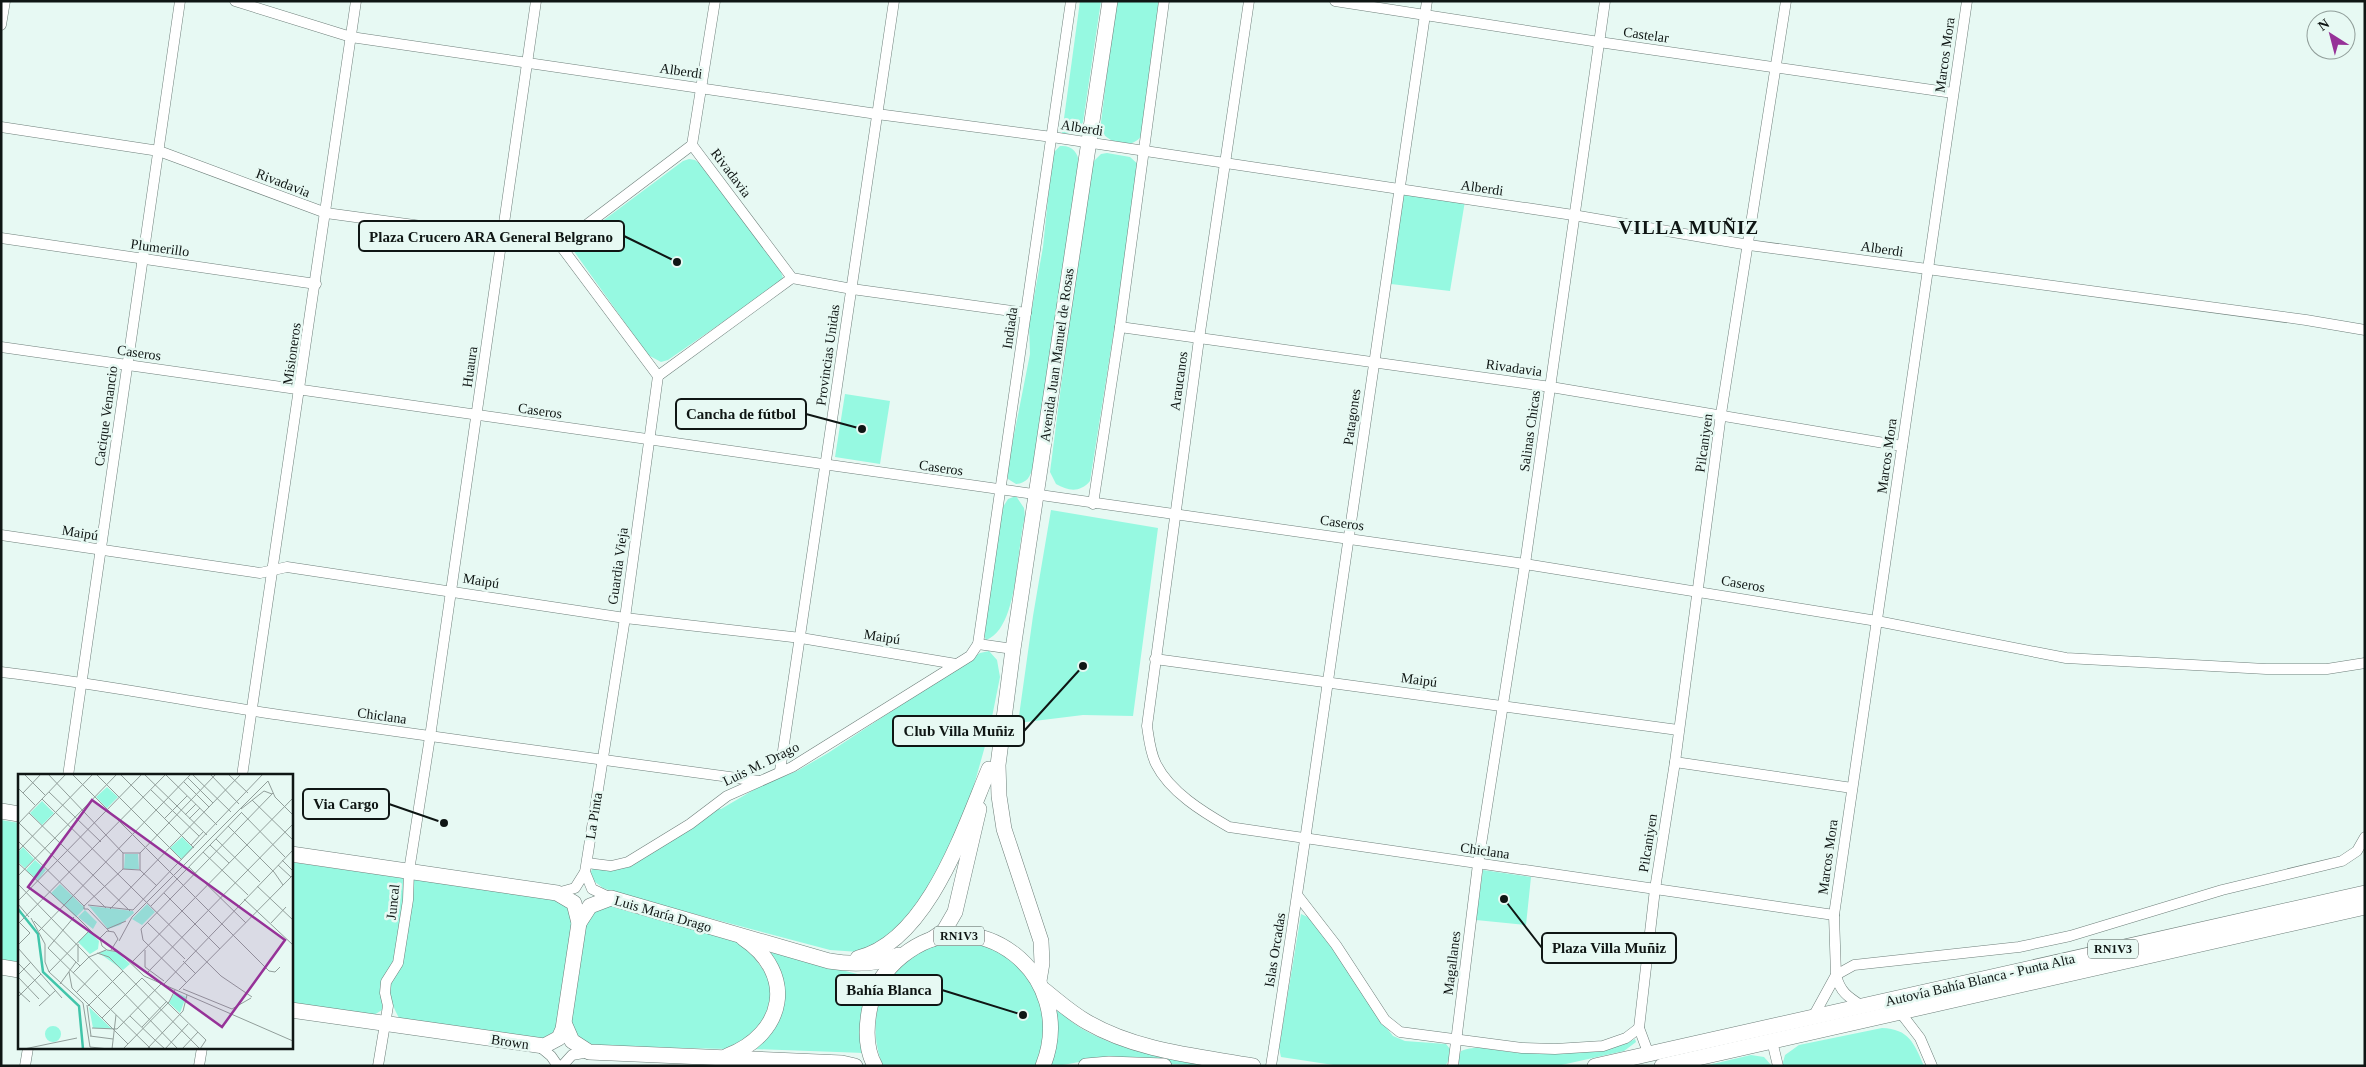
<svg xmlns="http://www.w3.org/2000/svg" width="2366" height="1067" font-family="Georgia,serif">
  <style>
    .green { fill: #96f9e1 }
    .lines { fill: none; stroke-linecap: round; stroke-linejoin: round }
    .minor-casing { stroke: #6e7f7a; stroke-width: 11 }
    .primary-casing { stroke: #6e7f7a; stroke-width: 16 }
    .minor { stroke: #fff; stroke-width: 10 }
    .primary { stroke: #fff; stroke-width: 15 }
    .labels { text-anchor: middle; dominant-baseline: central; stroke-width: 5; stroke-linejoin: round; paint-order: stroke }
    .shield { fill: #e7f9f3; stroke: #505a57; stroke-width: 1 }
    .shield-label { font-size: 12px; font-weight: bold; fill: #0f1614 }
    .street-label { font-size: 14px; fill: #0f1614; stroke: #e7f9f3 }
    .district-label { font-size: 19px; font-weight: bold; letter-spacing: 1px; fill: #0f1614; stroke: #e7f9f3 }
    .inset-river { fill: none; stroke: #41c5aa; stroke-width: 2.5 }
    .inset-road { fill: none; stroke: #919e9a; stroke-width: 1 }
    .view { fill: #963298; fill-opacity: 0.15; stroke: #963298; stroke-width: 2.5 }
    .inset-edge { fill: none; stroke: #0f1614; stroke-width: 2.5 }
    .leader { fill: none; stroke: #0f1614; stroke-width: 2 }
    .callout-dot { fill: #0f1614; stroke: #e7f9f3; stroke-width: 2 }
    .callout { fill: #e7f9f3; stroke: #0f1614; stroke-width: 2 }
    .callout-label { font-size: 15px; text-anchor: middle; font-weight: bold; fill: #0f1614 }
  </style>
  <rect width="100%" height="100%" fill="#e7f9f3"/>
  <g class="green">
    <path d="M1080,1H1101L1083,122C1078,131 1072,135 1062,133Z"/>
    <path d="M1116,1H1161L1142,135C1132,151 1108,143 1100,130Z"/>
    <path d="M1060,146C1072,145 1078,152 1079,163L1033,467C1030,477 1027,483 1016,484L1008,479V465L1030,354L1029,325L1043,247L1052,160L1053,153Z"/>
    <path d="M1107,153L1130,157L1140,166L1090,481C1080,493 1068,491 1056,484L1050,472L1081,230L1093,162L1101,154Z"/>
    <polygon points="689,159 695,160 700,164 780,269 783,278 779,283 668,360 661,362 648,355 573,250 577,240 683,161"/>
    <polygon points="1404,193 1465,201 1450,291 1391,284"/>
    <polygon points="845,394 890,401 880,464 835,457"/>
    <path d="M1016,496L1024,508L1025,517C1016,548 1019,628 986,640L983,633L1003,507L1008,499Z"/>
    <polygon points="1051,510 1158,528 1133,716 1083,715 1018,723 1033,616"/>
    <polygon points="989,651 997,660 1000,677 989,732 967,810 923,898 888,940 859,952 830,950 623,895 603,888 591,879 590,873 593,868 608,870 714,808 721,809 762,785 797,771 828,753 980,653"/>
    <polygon points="1,820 19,823 19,964 1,961"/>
    <polygon points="291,862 403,878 406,884 397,956 382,991 382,1010 374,1015 291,1004"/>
    <polygon points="1483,870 1531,877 1526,925 1476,920"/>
    <path d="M410,878L562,901L574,912L556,1031L541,1039L400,1020C391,1002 384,989 396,971Z"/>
    <polygon points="605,906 611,906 740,943 747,947 773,984 764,1026 729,1049 590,1046 579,1040 571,1020 585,922 593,912"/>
    <polygon points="1301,914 1310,918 1345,966 1374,1012 1393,1036 1405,1041 1446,1044 1450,1049 1449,1060 1445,1066 1340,1066 1281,1057 1279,1048"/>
    <path d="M966,942C1009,948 1041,979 1046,1024C1047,1036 1039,1054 1037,1066H883C863,1018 884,958 939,944C947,942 957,943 966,942Z"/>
    <polygon points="767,951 873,978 864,1053 753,1049 777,1021"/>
    <path d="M1055,1007C1098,1053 1167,1055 1226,1066C1181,1066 1137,1060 1092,1061C1078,1061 1064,1066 1050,1066L1057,1038Z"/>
    <path d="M1882,1028C1909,1029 1914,1043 1924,1066H1782L1785,1055L1799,1045Z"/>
    <path d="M1635,1039L1636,1042L1624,1051L1557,1066H1460L1458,1059L1461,1051C1477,1044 1494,1050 1510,1052C1545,1054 1605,1056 1635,1039Z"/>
    <polygon points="1751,1055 1764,1057 1772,1066 1704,1066"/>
  </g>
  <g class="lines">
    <g class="minor-casing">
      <g id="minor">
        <polyline points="235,1 351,37 877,114 1052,137 1573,215 1749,245 2306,320 2365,330"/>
        <path d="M1249,1L1199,339L1147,726C1149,739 1150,752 1156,764C1170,792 1203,812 1229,827L1834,915"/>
        <polyline points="1335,1 1599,42 1953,93"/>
        <polyline points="1,25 5,1"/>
        <polyline points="1,127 159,151 326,213 560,245 692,145"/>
        <polyline points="692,145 792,278 852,289 1026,313"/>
        <polyline points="692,145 715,1"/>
        <polyline points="1,238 316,284"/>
        <polyline points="560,245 658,376"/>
        <polyline points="1120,327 1551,387 1902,446"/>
        <polyline points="1,347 1525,564 1877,621 2066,658 2266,669 2327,669 2365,663"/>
        <polyline points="658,376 792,278"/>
        <polyline points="1093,504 1120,327 1164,1"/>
        <polyline points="1,535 260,573 287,567 625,618 801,638 956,664"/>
        <polyline points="978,644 1013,649"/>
        <polyline points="1155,659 1678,730"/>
        <path d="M1,672C97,683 191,702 287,716C444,739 602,759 759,781"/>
        <polyline points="1675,762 1852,788"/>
        <polyline points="780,771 894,1"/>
        <polyline points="68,776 180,1"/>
        <polyline points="242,776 356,1"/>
        <polyline points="587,863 611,866 628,862 690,824 727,796 792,767 970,656 978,644 1071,1"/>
        <polyline points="585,872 592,889 611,898"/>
        <polyline points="557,893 575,888 585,872 625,618 658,376"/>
        <polyline points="1298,896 1336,945 1385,1020 1400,1032 1522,1048 1555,1049 1603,1046 1626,1038 1639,1028"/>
        <path d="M1862,1006C1848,997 1840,992 1836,975L1854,965L2019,947L2070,936L2222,890L2342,861L2357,851L2365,837"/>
        <polyline points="1900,1012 1920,1038 1932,1066"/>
        <polyline points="1813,1017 1836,975 1834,915 1967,1"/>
        <polyline points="1772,1041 1778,1066"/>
        <polyline points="539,1046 551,1056 558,1066"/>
        <polyline points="1649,1055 1639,1028 1655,889 1675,762 1721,414 1786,1"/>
        <polyline points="25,1066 28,1048"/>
        <polyline points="199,1066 202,1048"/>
        <polyline points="378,1066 388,1006 385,993 386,982 398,963 408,900 409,871 430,737 536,1"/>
        <polyline points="562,1066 572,1055 589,1052"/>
        <path d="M1271,1066C1299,889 1323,713 1349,536C1374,358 1402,180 1427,1"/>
        <polyline points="1453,1066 1478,864 1525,564 1605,1"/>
      </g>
    </g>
    <g class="primary-casing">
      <g id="primary">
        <polyline points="1,811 19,814"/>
        <polyline points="291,854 557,893 574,903 579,923 563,1029 559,1038 544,1046 291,1010"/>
        <path d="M579,923L590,906L611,898L829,961C853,965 876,965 899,955"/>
        <polyline points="932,939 944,931 955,912 979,809"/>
        <path d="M858,958C928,941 964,828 989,769"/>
        <polyline points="1,967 19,970"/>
        <polyline points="1039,981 1042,963 1041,941 1004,829 999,796 998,765 1013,649 1110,1"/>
        <path d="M1044,990C1058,1001 1071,1013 1087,1022C1137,1051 1197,1056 1253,1066"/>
        <polyline points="565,1025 572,1041 589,1052 842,1063 855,1066"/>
        <path d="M727,1056C785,1034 797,974 743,938"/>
        <path d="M875,1066C865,1048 866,1026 870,1007C874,987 886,969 902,956C977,895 1079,975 1043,1066"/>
        <polyline points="1086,1066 1109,1064 1164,1066"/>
        <polyline points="1595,1066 2365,893"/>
        <polyline points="1662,1066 2365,907"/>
      </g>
    </g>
    <use href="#minor" class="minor"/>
    <use href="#primary" class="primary"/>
  </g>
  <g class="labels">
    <g class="shield">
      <rect x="934" y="926.5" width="50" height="19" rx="4"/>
      <rect x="2088" y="939.5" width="50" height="19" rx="4"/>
    </g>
    <g class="shield-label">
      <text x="959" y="936">RN1V3</text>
      <text x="2113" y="949">RN1V3</text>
    </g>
    <g class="street-label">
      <text transform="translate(1646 35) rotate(8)">Castelar</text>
      <text transform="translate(1945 55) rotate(-82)">Marcos Mora</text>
      <text transform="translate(681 71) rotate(8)">Alberdi</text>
      <text transform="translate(1082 128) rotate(9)">Alberdi</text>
      <text transform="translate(731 173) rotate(53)">Rivadavia</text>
      <text transform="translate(283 183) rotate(21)">Rivadavia</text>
      <text transform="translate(1482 188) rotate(8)">Alberdi</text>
      <text transform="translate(160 248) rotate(8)">Plumerillo</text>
      <text transform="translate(1882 249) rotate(8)">Alberdi</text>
      <text transform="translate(1010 328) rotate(-82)">Indiada</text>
      <text transform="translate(139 353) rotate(8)">Caseros</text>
      <text transform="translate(292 354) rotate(-82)">Misioneros</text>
      <text transform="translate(828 355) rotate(-82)">Provincias Unidas</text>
      <text transform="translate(1057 355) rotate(-82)">Avenida Juan Manuel de Rosas</text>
      <text transform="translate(470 367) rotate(-82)">Huaura</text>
      <text transform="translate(1514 368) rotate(8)">Rivadavia</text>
      <text transform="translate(1179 381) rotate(-82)">Araucanos</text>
      <text transform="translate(540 411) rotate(8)">Caseros</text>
      <text transform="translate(106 416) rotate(-82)">Cacique Venancio</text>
      <text transform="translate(1352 417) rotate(-82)">Patagones</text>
      <text transform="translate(1530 431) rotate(-82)">Salinas Chicas</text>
      <text transform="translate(1704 443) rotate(-82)">Pilcaniyen</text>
      <text transform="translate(1887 456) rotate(-82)">Marcos Mora</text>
      <text transform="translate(941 468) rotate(8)">Caseros</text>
      <text transform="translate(1342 523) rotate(8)">Caseros</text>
      <text transform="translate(80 533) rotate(9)">Maipú</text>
      <text transform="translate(618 566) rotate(-82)">Guardia Vieja</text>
      <text transform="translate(481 581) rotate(9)">Maipú</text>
      <text transform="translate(1743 584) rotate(10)">Caseros</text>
      <text transform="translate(882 637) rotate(9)">Maipú</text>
      <text transform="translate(1419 680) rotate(8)">Maipú</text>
      <text transform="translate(382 716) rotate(8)">Chiclana</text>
      <text transform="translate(761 764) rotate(-26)">Luis M. Drago</text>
      <text transform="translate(594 816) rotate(-81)">La Pinta</text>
      <text transform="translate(1648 843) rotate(-81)">Pilcaniyen</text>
      <text transform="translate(1485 851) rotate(8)">Chiclana</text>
      <text transform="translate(1828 857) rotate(-82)">Marcos Mora</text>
      <text transform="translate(393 902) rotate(-84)">Juncal</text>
      <text transform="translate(663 914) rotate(16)">Luis María Drago</text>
      <text transform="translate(1275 950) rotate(-81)">Islas Orcadas</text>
      <text transform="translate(1452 963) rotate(-83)">Magallanes</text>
      <text transform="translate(1980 980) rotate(-13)">Autovía Bahía Blanca - Punta Alta</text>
      <text transform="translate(510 1042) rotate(8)">Brown</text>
    </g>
    <g class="district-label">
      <text x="1689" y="227">VILLA MUÑIZ</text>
    </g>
  </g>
  <g transform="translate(18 774)">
    <rect width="275" height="275" fill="#e7f9f3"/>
    <path d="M89,13L100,23L89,34L78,23ZM24,27L36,39L24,51L12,39ZM164,63L175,74L164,85L152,74ZM5,73L16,85L7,94L0,88V78ZM107,80H120L121,95H106ZM17,86L28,96L20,106L8,96ZM42,110L67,134L58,143L33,119ZM129,130L137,138L124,151L114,145ZM71,132L115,137L116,139L102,151L90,155ZM67,136L79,148L75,155L60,143ZM71,157L81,167L80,175L72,180L60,168ZM87,176L99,178L112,190L105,196L81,179ZM157,218L168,223L162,239L151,229ZM71,233L94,255L75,254ZM27 260a8 8 0 1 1 16 0a8 8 0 1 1-16 0Z" fill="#96f9e1"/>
    <path class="inset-river" d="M0,135L20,160L25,198L61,232L65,275"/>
    <path class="inset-road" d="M6,0L27,21M30,0L105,79H122M54,0L251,197L257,198L262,193M78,0L164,86M102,0L176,74M126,0L189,61M174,0L213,38M192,0L221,30M210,0L230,19M148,1L199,51M170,4L195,29M250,7L257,23L275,41M166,8L191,33M0,14L17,31M133,16L181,62M31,18L83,68M5,19L23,0M24,25L203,202L234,223M234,26L275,66M223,35L246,17L254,20M223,38L267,83M11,39L112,137M167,41L178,30M146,45L169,22M171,45L182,34M1,49L88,134M0,50L48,0M210,52L256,98L265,111M198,65L242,108M0,67L66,132V135M173,71L185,58M192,71L211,89M0,77L75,0M185,78L230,121M105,79V95M122,79L198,0M122,79V96L139,112M264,86L275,97M0,89L59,143M260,91L273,103M171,93L228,149M105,95L122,96M0,102L99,0M0,110L160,275M239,112L275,146M146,119L202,175M226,125L275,171M0,127L124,0M0,130L11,143M70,131L115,136L245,0M66,132L105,95M133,132L223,39M66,135H70L91,157M92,135L223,0M56,143L30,174L133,275M59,143L82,166M13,144L27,170V188L31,198L65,229L72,273M16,147L62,192M129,148L167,185M253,149L268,133M0,150L148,0M89,155L108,147M21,157L173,0M101,167L114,143L250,7M60,170V188M0,171L12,159L1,148M0,174L44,224M93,176L100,165L96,158L89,157L82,164L84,172L89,176L101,178L126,202L275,267M127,176V193L146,207M79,179L91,183L182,275M165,187L178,200M114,188L275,24M0,189L32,222M31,198L72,156M51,198L54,214L110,270M55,199L71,183L88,176M128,200L275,50M0,201L13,188M0,203L21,225M124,204L188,266L182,275M169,209L125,166L123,155L255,19M42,210L58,188M146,210L275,76M165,215L214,235L233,224M161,216L275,101M0,217L12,228M58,219L80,196M0,223L23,200M69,231L73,262M21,232L38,216M70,232L105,197M112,242L137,266L147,275L170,250M84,244L124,204M124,253L149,227M74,254L99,255L143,210M72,262L95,265M72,273L91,275M6,275L59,264M94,275L98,241M105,275L151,228L157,216M129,275L165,237L169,221M164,275L180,258"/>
    <path class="view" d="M74,26L267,166L204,253L10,113Z"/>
    <rect width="275" height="275" class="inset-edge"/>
  </g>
  <path class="leader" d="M677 262L624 236M862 429L806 414M1083 666L1024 731M444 823L389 804M1504 899L1542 948M1023 1015L942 990"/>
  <g class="callout-dot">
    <circle cx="677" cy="262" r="5"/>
    <circle cx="862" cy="429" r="5"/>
    <circle cx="1083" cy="666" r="5"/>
    <circle cx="444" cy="823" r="5"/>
    <circle cx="1504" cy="899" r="5"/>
    <circle cx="1023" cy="1015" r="5"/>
  </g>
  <g class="callout">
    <rect x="359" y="221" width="265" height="30" rx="5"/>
    <rect x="676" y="399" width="130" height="30" rx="5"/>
    <rect x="893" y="716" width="131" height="30" rx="5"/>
    <rect x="303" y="789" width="86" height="30" rx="5"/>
    <rect x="1542" y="933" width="134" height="30" rx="5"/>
    <rect x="836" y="975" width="106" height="30" rx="5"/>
  </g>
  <g class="callout-label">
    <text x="491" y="242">Plaza Crucero ARA General Belgrano</text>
    <text x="741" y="419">Cancha de fútbol</text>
    <text x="959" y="736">Club Villa Muñiz</text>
    <text x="346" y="809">Via Cargo</text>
    <text x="1609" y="953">Plaza Villa Muñiz</text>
    <text x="889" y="995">Bahía Blanca</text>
  </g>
  <rect width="2366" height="1067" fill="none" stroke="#0f1614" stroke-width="5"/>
  <g transform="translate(2331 35) rotate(324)"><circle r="24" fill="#e7f9f3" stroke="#919e9a"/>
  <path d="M0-4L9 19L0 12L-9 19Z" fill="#963298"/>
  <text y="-8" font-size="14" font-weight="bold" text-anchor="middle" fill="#0f1614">N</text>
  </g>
</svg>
